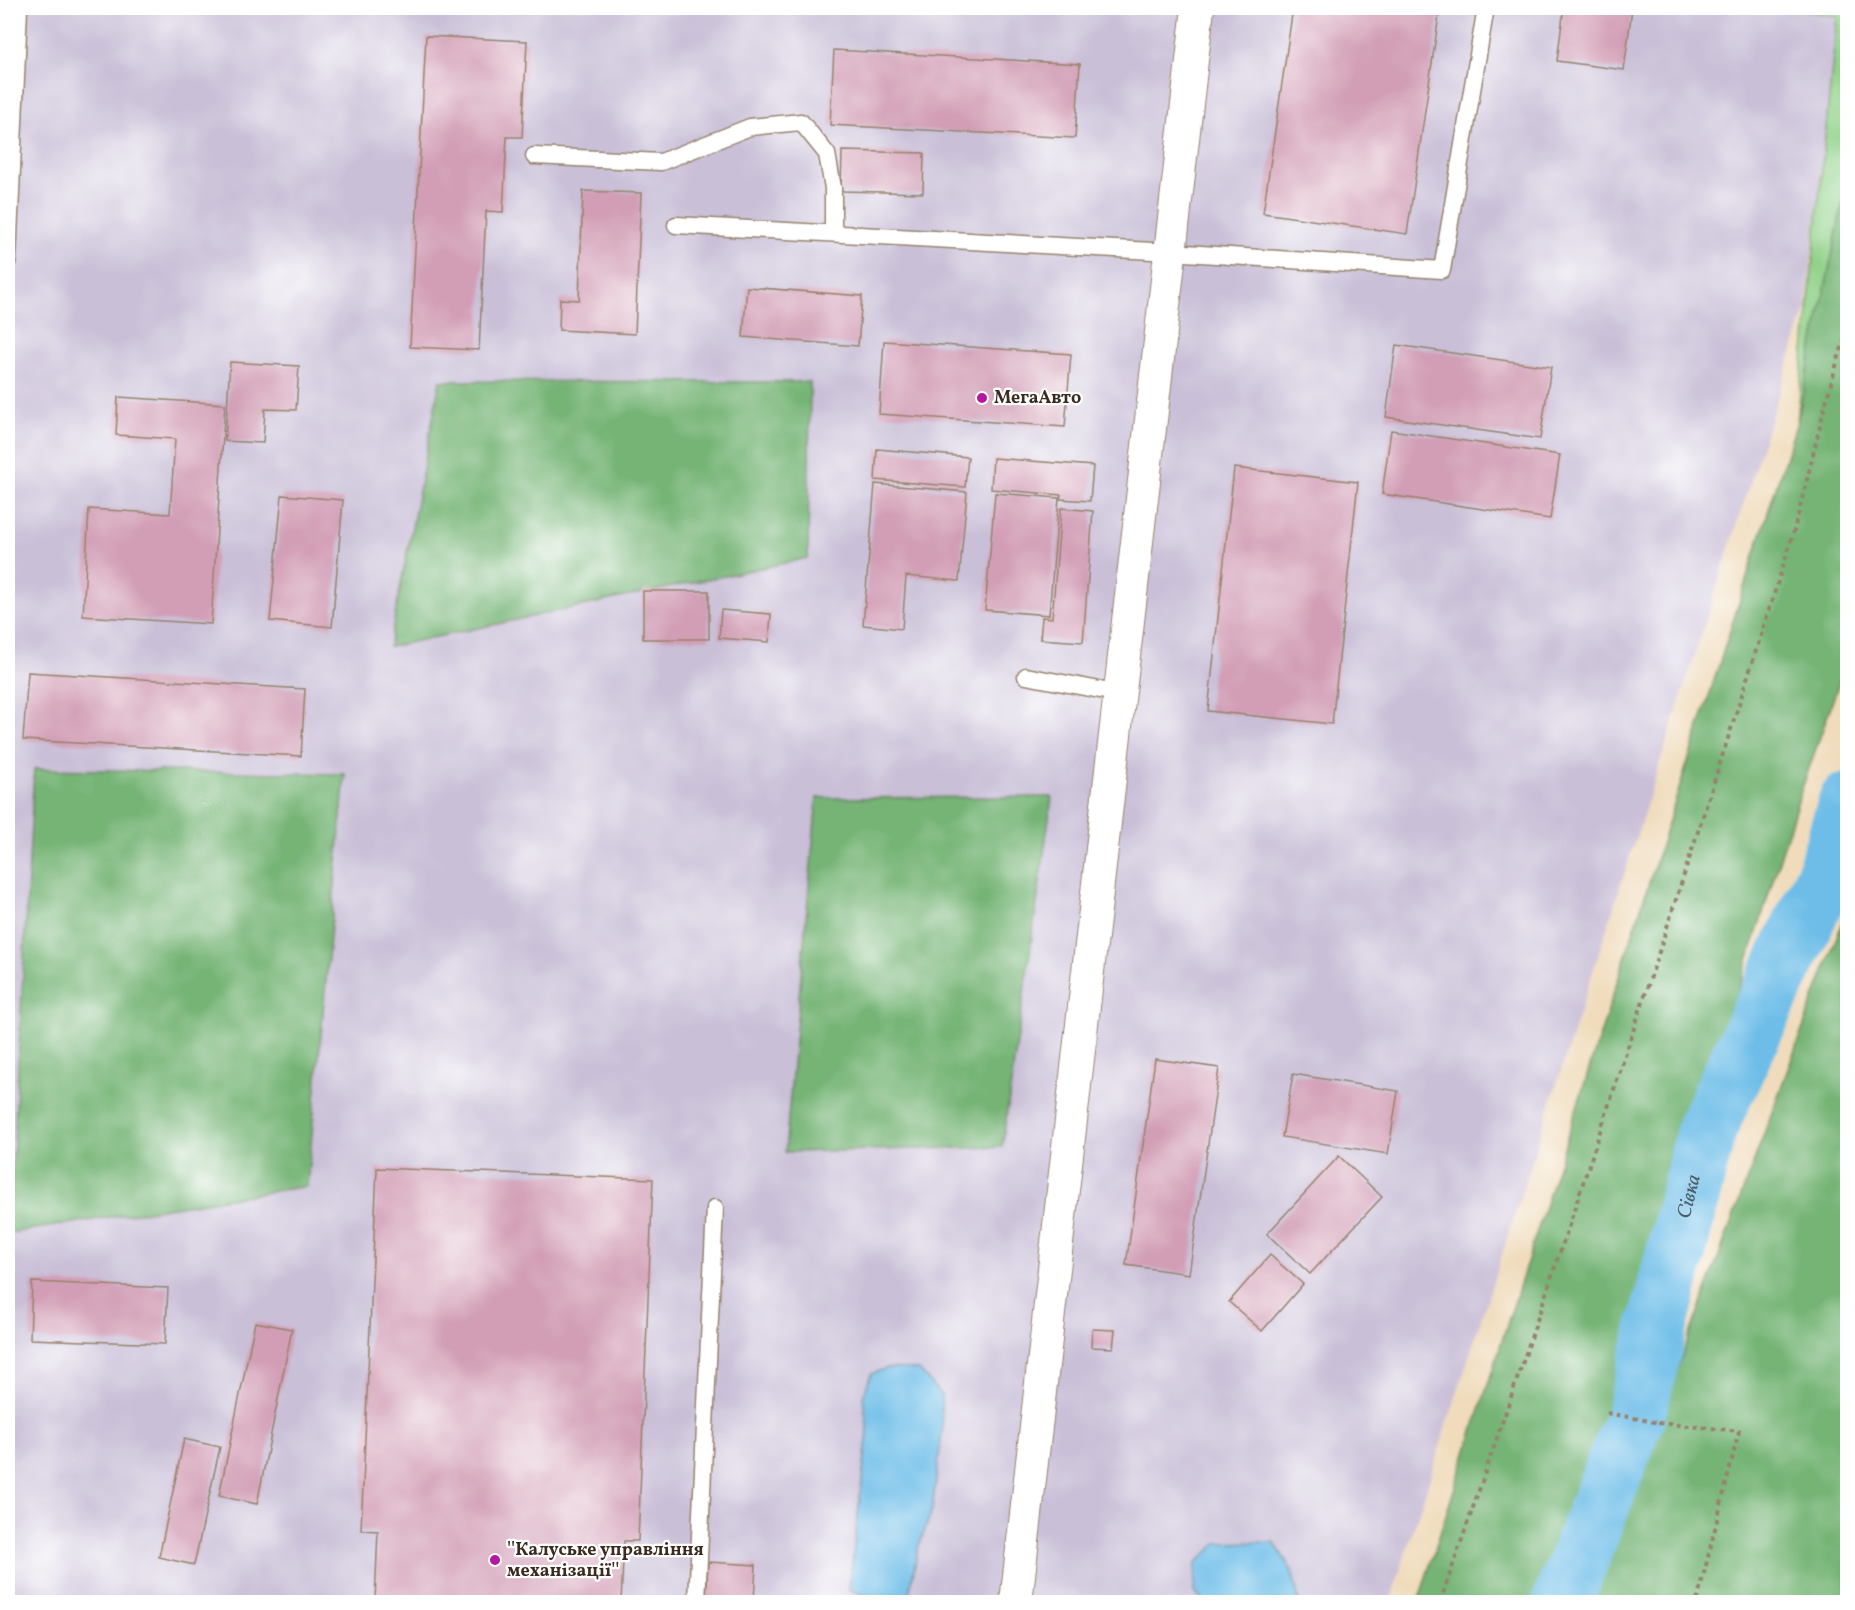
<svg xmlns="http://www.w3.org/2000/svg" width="1855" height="1610" font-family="Vollkorn,serif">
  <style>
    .industrial { fill: #c9bfd7 }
    .green { fill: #91d289; stroke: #667e54; stroke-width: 1.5 }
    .forest { fill: #74b475; stroke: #586f4a; stroke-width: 1.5 }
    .water { fill: #6dbde8; stroke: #547483; stroke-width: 1.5 }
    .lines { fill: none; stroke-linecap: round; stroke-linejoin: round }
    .river { stroke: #6dbde8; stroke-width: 60 }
    .building { fill: #d29eb5 }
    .lane-casing { stroke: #96836d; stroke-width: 19 }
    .street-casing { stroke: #96836d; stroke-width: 34 }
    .path { stroke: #96836d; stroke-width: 4; stroke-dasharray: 4.5 4.5; stroke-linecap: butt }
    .lane { stroke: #fff; stroke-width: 16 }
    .street { stroke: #fff; stroke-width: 32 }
    .poi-dot { fill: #b5179e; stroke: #fff; stroke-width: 2 }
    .labels { text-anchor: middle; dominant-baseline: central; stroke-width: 4.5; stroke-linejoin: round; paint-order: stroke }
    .poi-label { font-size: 18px; font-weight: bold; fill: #3b2a1e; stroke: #fff; text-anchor: start }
    .water-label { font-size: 20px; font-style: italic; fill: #4c5d65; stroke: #fff }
  </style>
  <rect width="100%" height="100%" fill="#fff"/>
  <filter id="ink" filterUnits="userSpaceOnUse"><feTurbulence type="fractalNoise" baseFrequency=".0167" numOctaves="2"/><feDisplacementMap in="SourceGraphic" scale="12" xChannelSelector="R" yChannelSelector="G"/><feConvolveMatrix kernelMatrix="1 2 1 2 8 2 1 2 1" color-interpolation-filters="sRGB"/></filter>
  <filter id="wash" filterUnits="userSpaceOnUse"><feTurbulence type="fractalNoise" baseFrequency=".008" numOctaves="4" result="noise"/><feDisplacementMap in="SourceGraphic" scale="24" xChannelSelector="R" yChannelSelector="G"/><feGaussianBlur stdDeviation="1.35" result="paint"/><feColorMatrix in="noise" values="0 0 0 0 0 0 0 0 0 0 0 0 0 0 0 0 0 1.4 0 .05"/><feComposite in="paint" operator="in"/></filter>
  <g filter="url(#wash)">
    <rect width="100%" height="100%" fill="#f0dcbc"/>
    <polygon class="industrial" points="8,8 1797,8 1837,17 1806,309 1390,1602 8,1602"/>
    <polygon class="green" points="1797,8 1847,8 1848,183 1797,422 1837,17"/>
    <g class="forest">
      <polygon points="1847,183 1847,660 1801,791 1547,1602 1418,1602 1797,422"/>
      <polygon points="440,381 810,382 808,558 389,647"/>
      <polygon points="34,769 345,774 307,1186 9,1233"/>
      <polygon points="1052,797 1002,1147 785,1152 817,798"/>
      <polygon points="1847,909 1847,1602 1591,1602"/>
    </g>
    <g class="water">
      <polygon points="887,1368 919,1370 941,1395 942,1433 932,1510 918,1548 909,1596 877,1600 849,1589 868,1431 863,1397 871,1374"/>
      <polygon points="1274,1542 1292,1571 1299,1600 1296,1602 1204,1602 1194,1592 1196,1563 1218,1543"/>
    </g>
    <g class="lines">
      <path class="river" id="s1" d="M1562,1602L1635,1417L1707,1128L1826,875L1848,802"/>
    </g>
    <g id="blocks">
      <g class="building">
        <polygon points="1293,8 1440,8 1407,234 1263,213"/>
        <polygon points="1564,8 1632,8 1624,70 1557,61"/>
        <polygon points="426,36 527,41 522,137 507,137 503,212 486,211 479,350 410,347"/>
        <polygon points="834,50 1080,64 1075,138 830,125"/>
        <polygon points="842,151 924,153 923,193 841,191"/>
        <polygon points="583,191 641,193 635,334 559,330 560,299 579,300"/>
        <polygon points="747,287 862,296 858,346 743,337"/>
        <polygon points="884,341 1071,354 1065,427 879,414"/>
        <polygon points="1396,345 1551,367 1540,439 1386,417"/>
        <polygon points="230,362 299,366 296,410 265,409 263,443 225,441"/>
        <polygon points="118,397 225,404 211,624 83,616 89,509 170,514 175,439 116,435"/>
        <polygon points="1391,430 1560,455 1550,519 1382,494"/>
        <polygon points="877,449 968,457 965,487 875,480"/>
        <polygon points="993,458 1093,466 1090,501 1060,499 1061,495 991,489"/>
        <polygon points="1234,468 1358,482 1332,724 1208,711"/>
        <polygon points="875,484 967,492 959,581 906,576 902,629 863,625"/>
        <polygon points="995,493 1059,498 1049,615 985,610"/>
        <polygon points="282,495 343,500 332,627 270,621"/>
        <polygon points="1061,508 1093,511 1083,642 1040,639 1042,617 1052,618"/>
        <rect x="643" y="591" width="66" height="48"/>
        <polygon points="721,610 771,614 769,642 719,638"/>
        <polygon points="28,672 305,689 301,756 23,740"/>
        <polygon points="1155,1059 1219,1068 1189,1274 1126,1265"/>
        <polygon points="1293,1074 1398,1091 1388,1154 1282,1137"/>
        <polygon points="1339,1156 1382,1197 1310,1274 1267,1234"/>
        <polygon points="377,1168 653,1179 638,1541 624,1541 621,1602 375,1600 378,1531 361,1530"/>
        <polygon points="1270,1255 1303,1284 1262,1331 1229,1302"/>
        <polygon points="32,1282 168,1288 165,1344 30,1339"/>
        <polygon points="255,1322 292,1329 257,1504 219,1496"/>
        <polygon points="1092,1329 1115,1330 1113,1348 1091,1347"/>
        <polygon points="184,1439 220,1447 194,1565 159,1557"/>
        <polygon points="708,1562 756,1565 754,1602 706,1602"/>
      </g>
    </g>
  </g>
  <g filter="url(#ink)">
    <use href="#blocks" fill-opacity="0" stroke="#96836d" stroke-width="1.5"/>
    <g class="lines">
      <g class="lane-casing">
        <g id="lane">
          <polyline points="534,156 661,162 750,127 801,122 827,154 833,188 833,233"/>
          <polyline points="676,225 1171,252 1442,270 1485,13"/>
          <polyline points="8,260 19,8"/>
          <polyline points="1026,676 1121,694"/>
          <polyline points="697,1602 715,1208"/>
        </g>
      </g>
      <g class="street-casing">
        <polyline id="street" points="1016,1602 1198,8"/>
      </g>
      <g class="path">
        <polyline points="1607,1413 1660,1423"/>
        <polyline points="1658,1423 1739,1431 1697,1602"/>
        <path d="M1440,1602C1561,1258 1673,911 1784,563C1809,487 1820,407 1848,330"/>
      </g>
      <use href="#lane" class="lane"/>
      <use href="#street" class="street"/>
    </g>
  </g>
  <g class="poi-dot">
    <circle cx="982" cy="398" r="6"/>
    <circle cx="495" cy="1560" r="6"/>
  </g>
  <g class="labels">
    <g class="poi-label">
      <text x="994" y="398">МегаАвто</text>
      <text x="507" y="1550">''Калуське управління<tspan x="507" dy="21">механізації''</tspan></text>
    </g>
    <g class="water-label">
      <text stroke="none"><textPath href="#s1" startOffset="426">Сівка</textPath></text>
    </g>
  </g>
  <rect width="1855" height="1610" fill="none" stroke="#fff" stroke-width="30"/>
</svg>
